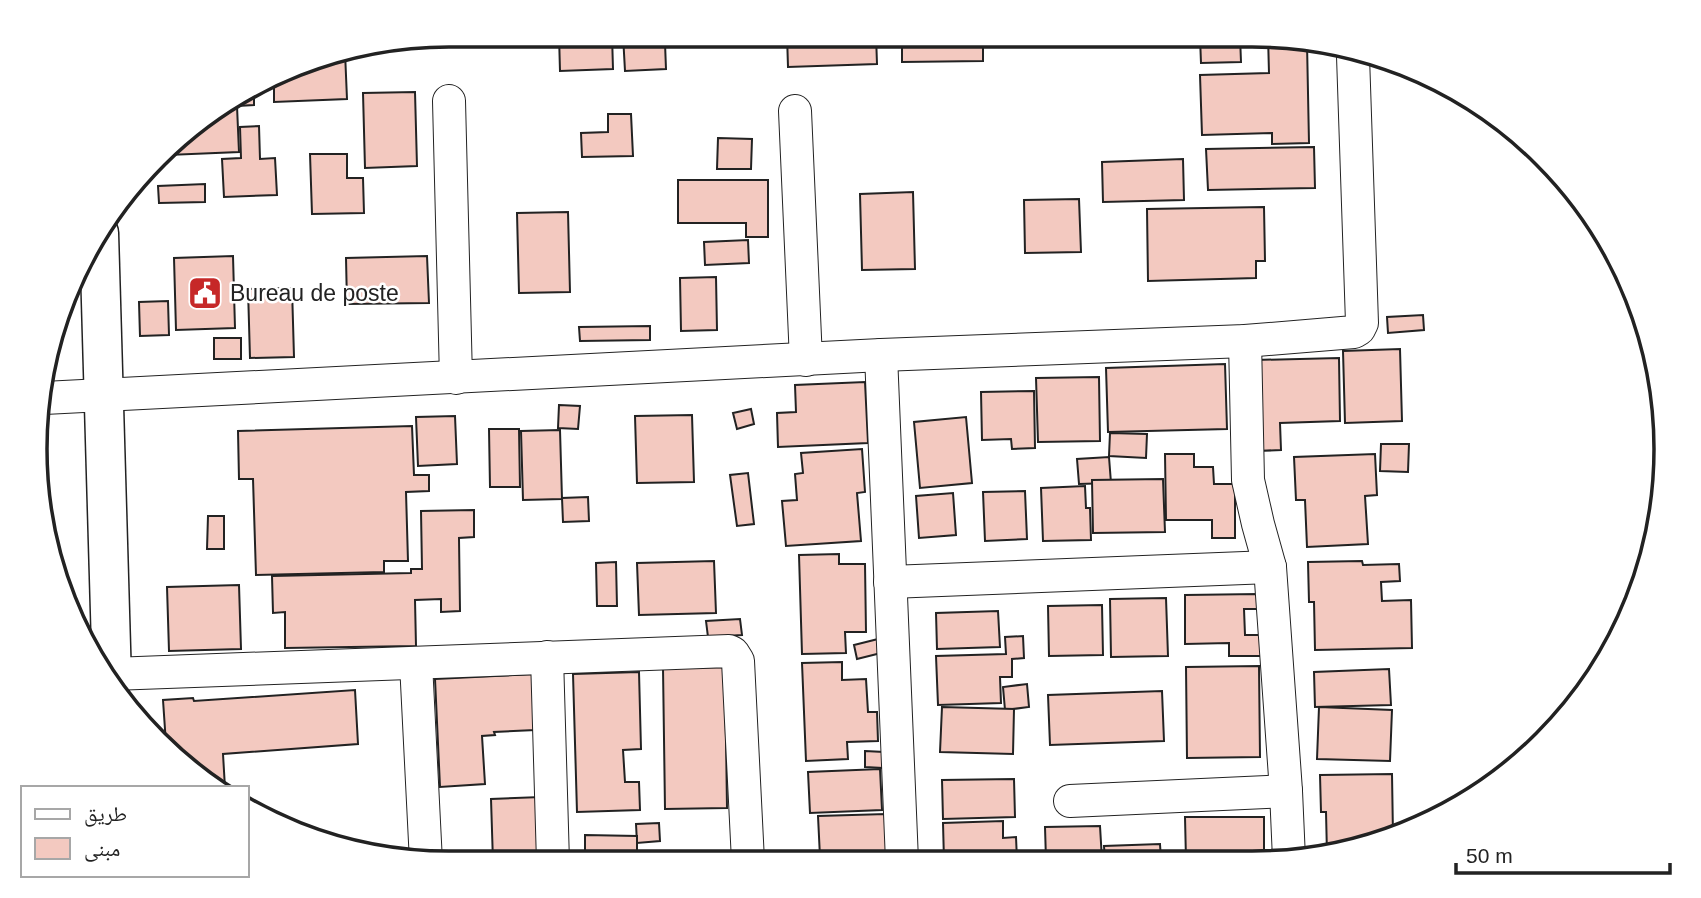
<svg xmlns="http://www.w3.org/2000/svg" width="1701" height="898" font-family="Helvetica,'Noto Naskh Arabic',sans-serif">
  <style>
    .building { fill: #f3c9c0; stroke: #222; stroke-width: 2 }
    .lines { fill: none; stroke-linecap: round; stroke-linejoin: round }
    .minor-casing { stroke: #222; stroke-width: 34 }
    .major-casing { stroke: #222; stroke-width: 41 }
    .minor { stroke: #fff; stroke-width: 32 }
    .major { stroke: #fff; stroke-width: 38 }
    .labels { text-anchor: middle; dominant-baseline: central; stroke-width: 5; stroke-linejoin: round; paint-order: stroke }
    .poi-label { font-size: 23px; fill: #222; stroke: #fff; text-anchor: start }
    .rim { fill: none; stroke: #222; stroke-width: 3.5 }
  </style>
  <rect width="100%" height="100%" fill="#fff"/>
  <g class="building">
    <polygon points="559,35 612,35 613,69 560,71"/>
    <polygon points="623,35 724,35 724,40 665,43 666,69 625,71"/>
    <polygon points="739,35 769,35 769,43 739,44"/>
    <polygon points="787,35 876,35 877,64 788,67"/>
    <polygon points="902,35 983,36 983,61 902,62"/>
    <polygon points="1048,36 1085,36 1085,40 1048,39"/>
    <polygon points="1240,36 1241,62 1201,63 1200,37"/>
    <polygon points="1268,36 1279,36 1307,43 1309,143 1272,144 1272,133 1202,135 1200,75 1269,73"/>
    <polygon points="345,52 347,99 274,102 274,85 263,85 316,57"/>
    <polygon points="254,90 254,105 237,106 239,152 168,155 168,152 196,121 217,121 216,110"/>
    <polygon points="415,92 417,166 365,168 363,93"/>
    <polygon points="608,114 631,114 633,156 582,157 581,133 608,132"/>
    <polygon points="259,126 260,159 275,158 277,195 224,197 222,159 241,158 240,127"/>
    <polygon points="718,138 752,139 751,169 717,169"/>
    <polygon points="1314,147 1315,188 1208,190 1206,149"/>
    <polygon points="310,154 347,154 347,178 363,178 364,213 312,214"/>
    <polygon points="1183,159 1184,200 1103,202 1102,162"/>
    <polygon points="678,180 768,180 768,237 746,237 746,223 678,223"/>
    <polygon points="205,184 205,202 159,203 158,186"/>
    <polygon points="913,192 915,269 862,270 860,194"/>
    <polygon points="1079,199 1081,252 1025,253 1024,200"/>
    <polygon points="1264,207 1265,261 1256,261 1256,278 1148,281 1147,209"/>
    <polygon points="568,212 570,292 519,293 517,213"/>
    <polygon points="748,240 749,263 705,265 704,242"/>
    <polygon points="233,256 235,328 176,330 174,258"/>
    <polygon points="427,256 429,303 347,304 346,258"/>
    <polygon points="716,277 717,330 681,331 680,278"/>
    <polygon points="292,288 294,357 250,358 248,289"/>
    <polygon points="168,301 169,335 140,336 139,302"/>
    <polygon points="1423,315 1424,330 1388,333 1387,317"/>
    <polygon points="59,320 60,348 48,348 49,342"/>
    <polygon points="650,326 650,340 580,341 579,327"/>
    <rect x="214" y="338" width="27" height="21"/>
    <polygon points="1400,349 1402,421 1345,423 1343,351"/>
    <polygon points="1339,358 1340,421 1280,423 1281,450 1257,451 1255,360"/>
    <polygon points="1225,364 1227,429 1108,432 1106,368"/>
    <polygon points="1099,377 1100,441 1038,442 1036,378"/>
    <polygon points="865,382 868,443 778,447 777,413 796,412 795,385"/>
    <polygon points="1034,391 1035,448 1012,449 1011,439 982,440 981,392"/>
    <polygon points="559,405 580,406 578,429 558,428"/>
    <polygon points="751,409 754,424 737,429 733,413"/>
    <polygon points="692,415 694,482 637,483 635,416"/>
    <polygon points="455,416 457,464 418,466 416,417"/>
    <polygon points="966,417 972,483 920,488 914,422"/>
    <polygon points="412,426 414,475 429,475 429,491 406,492 408,561 384,561 384,572 256,575 253,479 239,479 238,431"/>
    <polygon points="489,429 519,429 520,487 490,487"/>
    <polygon points="560,430 562,499 523,500 521,431"/>
    <polygon points="1110,433 1147,434 1146,458 1109,456"/>
    <polygon points="1381,444 1409,444 1408,472 1380,471"/>
    <polygon points="862,449 865,492 857,493 861,541 786,546 782,501 797,500 795,474 803,473 801,453"/>
    <polygon points="1165,454 1194,454 1194,467 1213,467 1214,484 1235,484 1235,538 1212,538 1212,520 1166,520"/>
    <polygon points="1375,454 1377,495 1365,496 1368,544 1307,547 1305,500 1296,500 1294,457"/>
    <polygon points="1109,457 1111,483 1079,484 1077,459"/>
    <polygon points="748,473 754,524 737,526 730,475"/>
    <polygon points="1163,479 1165,532 1093,533 1092,480"/>
    <polygon points="1085,486 1086,508 1090,508 1091,540 1043,541 1041,488"/>
    <polygon points="1025,491 1027,539 985,541 983,492"/>
    <polygon points="953,493 956,535 919,538 916,496"/>
    <polygon points="588,497 589,521 563,522 562,498"/>
    <polygon points="474,510 474,537 459,538 460,611 441,612 441,599 415,600 416,646 285,648 285,612 273,613 272,576 411,573 411,569 422,569 421,511"/>
    <polygon points="208,516 224,516 224,549 207,549"/>
    <polygon points="839,554 839,564 865,564 866,632 845,632 846,653 802,654 799,555"/>
    <polygon points="714,561 716,613 639,615 637,563"/>
    <polygon points="1362,561 1363,565 1399,564 1400,581 1381,582 1382,601 1411,600 1412,648 1315,650 1314,602 1309,602 1308,562"/>
    <polygon points="616,562 617,606 597,606 596,563"/>
    <polygon points="239,585 241,649 169,651 167,587"/>
    <polygon points="1258,594 1259,609 1244,609 1245,635 1264,635 1264,656 1229,656 1229,643 1185,644 1185,595"/>
    <polygon points="1166,598 1168,656 1111,657 1110,599"/>
    <polygon points="1102,605 1103,655 1049,656 1048,606"/>
    <polygon points="998,611 1000,647 937,649 936,613"/>
    <polygon points="740,619 742,635 708,637 706,621"/>
    <polygon points="1023,636 1024,658 1012,659 1012,677 1000,677 1001,703 938,705 936,656 1006,654 1005,637"/>
    <polygon points="878,639 881,653 857,659 854,645"/>
    <polygon points="842,662 842,680 866,679 868,712 877,712 878,741 847,742 848,759 806,761 802,663"/>
    <polygon points="1259,666 1260,757 1187,758 1186,667"/>
    <polygon points="725,667 727,808 665,809 663,668"/>
    <polygon points="1389,669 1391,705 1315,707 1314,672"/>
    <polygon points="639,672 641,749 623,750 625,782 639,782 640,810 577,812 573,674"/>
    <polygon points="532,674 535,730 494,732 495,735 482,736 485,784 440,787 435,679"/>
    <polygon points="1027,684 1029,707 1005,710 1003,687"/>
    <polygon points="355,690 358,744 223,754 225,788 166,744 163,700 193,698 194,701"/>
    <polygon points="1162,691 1164,741 1050,745 1048,695"/>
    <polygon points="942,707 1014,709 1013,754 940,752"/>
    <polygon points="1319,707 1392,710 1390,761 1317,759"/>
    <polygon points="865,751 884,752 883,768 865,767"/>
    <polygon points="880,769 882,810 810,813 808,772"/>
    <polygon points="1392,774 1393,836 1327,854 1326,812 1321,812 1320,775"/>
    <polygon points="1014,779 1015,817 943,819 942,780"/>
    <polygon points="541,797 543,862 493,862 491,799"/>
    <polygon points="886,814 887,854 820,857 818,816"/>
    <polygon points="1185,817 1264,817 1264,860 1186,860"/>
    <polygon points="1003,821 1003,838 1016,837 1017,860 944,861 943,823"/>
    <polygon points="659,823 660,841 637,843 636,824"/>
    <polygon points="1100,826 1102,860 1046,860 1045,827"/>
    <polygon points="585,835 637,836 637,861 585,862"/>
    <polygon points="1160,844 1161,860 1105,860 1104,846"/>
  </g>
  <g class="lines">
    <g class="minor-casing">
      <g id="minor">
        <polyline points="449,101 456,378"/>
        <polyline points="795,111 806,360"/>
        <polyline points="1245,341 1248,480 1258,524 1270,567 1286,791 1289,859"/>
        <polyline points="881,355 902,861"/>
        <polyline points="44,398 881,355 1245,341 1354,332 1359,329 1362,323 1353,56"/>
        <polyline points="890,582 1270,567"/>
        <polyline points="547,657 553,862"/>
        <polyline points="416,663 426,862"/>
        <polyline points="112,674 729,651 733,653 738,661 748,861"/>
        <polyline points="1070,801 1286,791"/>
      </g>
    </g>
    <g class="major-casing">
      <polyline id="major" points="99,233 112,681"/>
    </g>
    <use href="#minor" class="minor"/>
    <use href="#major" class="major"/>
  </g>
  <defs>
    <g id="civic-square" transform="scale(1.75)"><rect x="-9" y="-9" width="18" height="18" rx="4" fill="#c62828" stroke="#fff"/><path d="M-.6-6.5H3V-4.5H.6V-3L4-1V1h2V6H-6V1h2V-1L-.6-3ZM-1.2 2.5V6h2.4V2.5Z" fill="#fff"/></g>
  </defs>
  <g fill-rule="evenodd">
    <use href="#civic-square" x="205" y="293"/>
  </g>
  <g class="labels">
    <g class="poi-label">
      <text x="230" y="293">Bureau de poste</text>
    </g>
  </g>
  <path d="M0 0H1701V898H0ZM449 47H1252A402 402 0 0 1 1654 449V449A402 402 0 0 1 1252 851H449A402 402 0 0 1 47 449V449A402 402 0 0 1 449 47Z" fill="#fff" fill-rule="evenodd"/>
  <path class="rim" d="M449 47H1252A402 402 0 0 1 1654 449V449A402 402 0 0 1 1252 851H449A402 402 0 0 1 47 449V449A402 402 0 0 1 449 47Z"/>
  <rect x="21" y="786" width="228" height="91" fill="#ffffff" stroke="#a7a7a7" stroke-width="2"/>
  <rect x="35" y="809" width="35" height="10" fill="#ffffff" stroke="#a7a7a7" stroke-width="2"/>
  <text x="84" y="821" font-size="21" fill="#222222">طريق</text>
  <rect x="35" y="838" width="35" height="21" fill="#f3c9c0" stroke="#a7a7a7" stroke-width="2"/>
  <text x="84" y="856" font-size="21" fill="#222222">مبنى</text>
  <path d="M1456 863v10h214v-10" fill="none" stroke="#222222" stroke-width="3.5"/>
  <text x="1466" y="863" font-size="21" fill="#222222" stroke="#ffffff" stroke-width="5" paint-order="stroke">50 m</text>
</svg>
